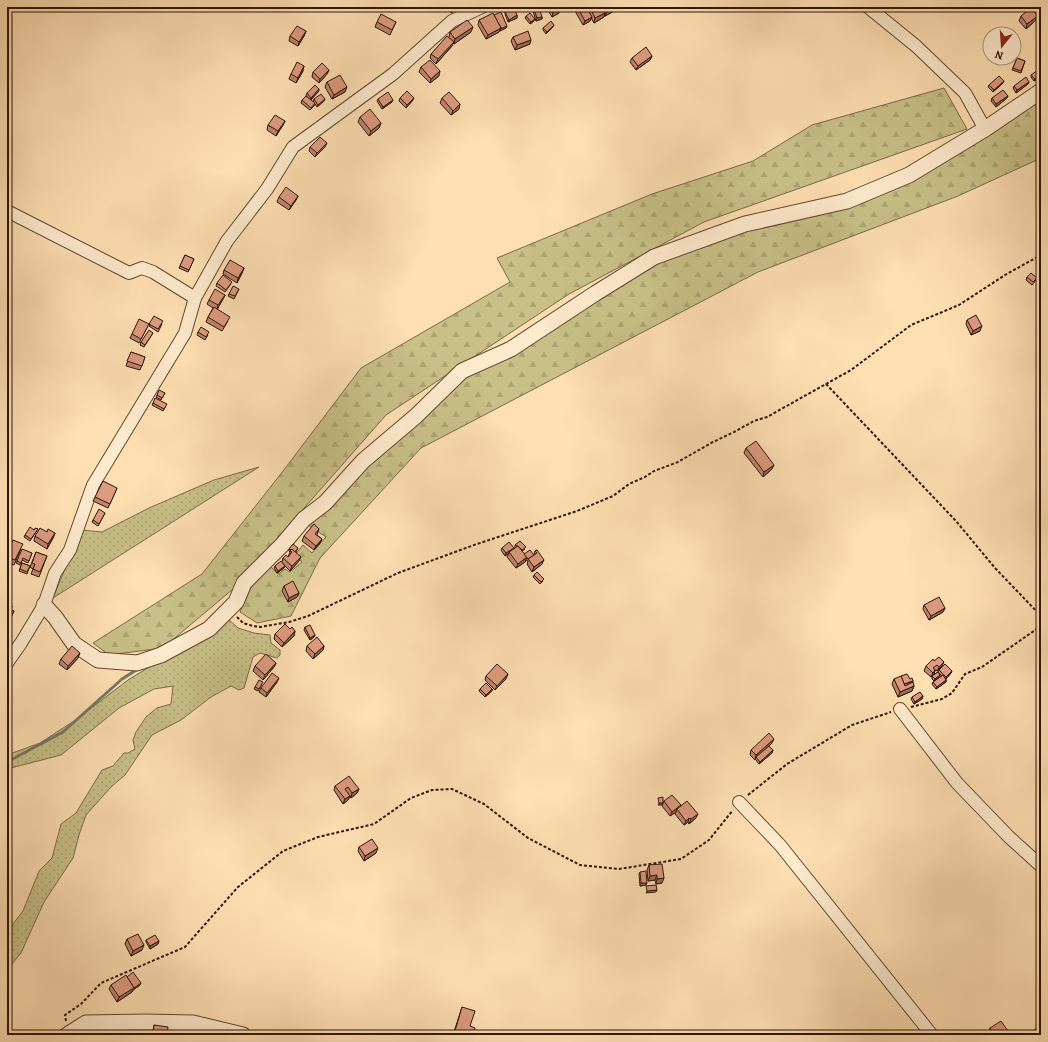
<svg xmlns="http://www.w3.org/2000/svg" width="1048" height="1042" font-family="Alegreya,serif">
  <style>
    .grass { fill: url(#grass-dots); stroke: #7a6a48 }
    .forest { fill: url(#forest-firs); stroke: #7a6a48 }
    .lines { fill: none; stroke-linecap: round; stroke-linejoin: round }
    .stream { stroke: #72796a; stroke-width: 3 }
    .minor-casing { stroke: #614632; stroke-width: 14 }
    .tertiary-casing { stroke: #614632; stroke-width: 17 }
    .path { stroke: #2d1308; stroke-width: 2; stroke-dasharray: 3 2; stroke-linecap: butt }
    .minor { stroke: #feeacd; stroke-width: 12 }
    .tertiary { stroke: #feeacd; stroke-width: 15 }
    .wall { fill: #be856d; stroke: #2d1308 }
    .shaded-wall { fill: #9b6c59; stroke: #2d1308 }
    .building { fill: #dd9b7f; stroke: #2d1308 }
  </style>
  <defs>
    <pattern id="grass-dots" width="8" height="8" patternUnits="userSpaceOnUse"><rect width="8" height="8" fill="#c8c087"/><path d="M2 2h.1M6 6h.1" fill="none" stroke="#aca473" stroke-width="1.8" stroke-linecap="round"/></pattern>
    <pattern id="forest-firs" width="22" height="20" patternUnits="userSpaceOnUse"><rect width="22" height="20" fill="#c8c087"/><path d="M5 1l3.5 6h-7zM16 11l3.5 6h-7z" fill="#aca473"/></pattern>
  </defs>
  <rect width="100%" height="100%" fill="#fedfb2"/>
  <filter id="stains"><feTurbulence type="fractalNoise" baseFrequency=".005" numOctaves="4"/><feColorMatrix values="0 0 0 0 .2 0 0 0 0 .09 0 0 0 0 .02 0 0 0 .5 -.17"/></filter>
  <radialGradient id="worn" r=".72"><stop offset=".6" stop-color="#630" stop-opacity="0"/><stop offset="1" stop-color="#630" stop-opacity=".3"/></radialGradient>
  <g class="grass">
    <polygon points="259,467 53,598 81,530 102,532 149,508 214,480"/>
    <polygon points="226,617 238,628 254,633 270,635 271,643 280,650 280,655 277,658 260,653 253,657 244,688 239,690 231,686 211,697 181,720 152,735 125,775 112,786 86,815 79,835 73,858 44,902 21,953 7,970 7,936 13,924 23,911 39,871 52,858 61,824 76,813 102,770 113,766 124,753 128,753 135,749 133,740 136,732 146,717 157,708 171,704 173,686 154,689 119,708 61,755 7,769 7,755 40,743 77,719 128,680 169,655"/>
  </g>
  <g class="forest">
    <polygon points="944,88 967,129 704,222 569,294 386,415 233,589 163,648 109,655 93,643 202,574 280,475 361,368 510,282 497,258 652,194 753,161 812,125"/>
    <polygon points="1041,97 1041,158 958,196 758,272 421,448 320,558 291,616 257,623 240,612 256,577 268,564 278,574 285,569 290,572 302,562 295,555 303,545 312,553 326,537 305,523 461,377 657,260 748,228 846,209 987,136"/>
  </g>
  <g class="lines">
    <polyline class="stream" points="7,762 63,732 122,679 138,669"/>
    <g class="minor-casing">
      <g id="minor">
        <polyline points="868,7 916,46 965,93 985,129"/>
        <polyline points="7,211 129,273 142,268 153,272 195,298"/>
        <polyline points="7,663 21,643 44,605 55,573 70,550 93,485 185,333 195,298 227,241 267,189 293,147 393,74 452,21 482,7"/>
        <polyline points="900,709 957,783 1009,837 1041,866"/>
        <polyline points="739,802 780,845 932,1035"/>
        <polyline points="1038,1035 1041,1033"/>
      </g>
    </g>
    <g class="tertiary-casing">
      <g id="tertiary">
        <polyline points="44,605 55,617 74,644 98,660 137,663 161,655 209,629 236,602 244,583 283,544 304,519 325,503 363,461 416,416 462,371 511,349 596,293 654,257 745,224 847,201 909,175 985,129 1041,91"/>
        <polyline points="67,1035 86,1023 145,1022 193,1023 243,1035"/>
      </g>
    </g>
    <g class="path">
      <polyline points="826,384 956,521 995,568 1041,616"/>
      <polyline points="237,617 243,623 253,626 260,627 289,622 308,616 398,573 474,545 577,511 613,496 629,484 645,477 654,471 678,462 711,443 734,432 754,421 767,417 851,370 911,325 959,305 1005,275 1041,255"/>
      <polyline points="911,707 942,699 952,693 965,674 982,667 1041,626"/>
      <polyline points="748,795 787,764 852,725 891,712"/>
      <polyline points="66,1021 65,1015 81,1004 101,983 185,947 238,887 283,851 318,837 374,824 411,798 432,790 452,789 484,804 528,838 580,865 619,869 681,859 709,840 733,810"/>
    </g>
    <use href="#minor" class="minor"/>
    <use href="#tertiary" class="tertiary"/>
  </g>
  <g class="wall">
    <polygon points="409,7 416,7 412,10"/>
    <polygon points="427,7 436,7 429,11"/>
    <polygon points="447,7 460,7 451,13"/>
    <polygon points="546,7 565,7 561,9 559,13 552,17"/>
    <polygon points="577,7 617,7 616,10 605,16 605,14 604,17 594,23 591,18 590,21 583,25 575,11"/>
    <polygon points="534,9 542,17 542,19 536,21 533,11"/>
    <polygon points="505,12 517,15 517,18 508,22 505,14"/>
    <polygon points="494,15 506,28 499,31 499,32 486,39 478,25 479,20"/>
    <polygon points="526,16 534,21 530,24 525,18"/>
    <polygon points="1021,16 1038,16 1036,20 1026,29 1019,21"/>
    <polygon points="377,22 396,22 390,35 375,27"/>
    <polygon points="553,27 546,34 543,30 543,28"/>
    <polygon points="306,31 304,36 298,46 289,41 290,36"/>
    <polygon points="450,32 471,32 454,44 453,43 452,46 436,64 430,58 431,54 449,37"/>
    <polygon points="513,37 530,44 515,50 511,41"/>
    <polygon points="652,56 650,60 636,70 630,62 632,58"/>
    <polygon points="1017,58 1025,61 1021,73 1012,70"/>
    <polygon points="421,67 439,76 430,83 419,72"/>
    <polygon points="329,70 327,74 319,83 312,77 313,72"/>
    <polygon points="303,71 296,83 289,79 291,74"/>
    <polygon points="1031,75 1041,75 1040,77 1034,81 1031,77"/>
    <polygon points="327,82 345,92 332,99 325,87"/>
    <polygon points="1029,82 1028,84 1016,93 1013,88 1014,86"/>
    <polygon points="1003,83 993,92 988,87 989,85"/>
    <polygon points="319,91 311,100 313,102 314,99 325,99 324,101 317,107 315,104 314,106 310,110 301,103 302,100 307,97 306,96 307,93"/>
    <polygon points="1008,96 1007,98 996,107 991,101 992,98"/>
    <polygon points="400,98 413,100 406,108 399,101"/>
    <polygon points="442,98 459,109 451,115 440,103"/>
    <polygon points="378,99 392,102 382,109 377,101"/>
    <polygon points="360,117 381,123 379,128 369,136 358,122"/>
    <polygon points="285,121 283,125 276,136 267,130 268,125"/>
    <polygon points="310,147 325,147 315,157 309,151"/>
    <polygon points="298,196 296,200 289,210 277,202 279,197"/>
    <polygon points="185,255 194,259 188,272 179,268"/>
    <polygon points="244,268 242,273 237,283 223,274 224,270"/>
    <polygon points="1027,277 1036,280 1032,285 1026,280"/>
    <polygon points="217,283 231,284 225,292 216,286"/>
    <polygon points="239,289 234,299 228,296 229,294"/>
    <polygon points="225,295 223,299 217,309 228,321 222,331 206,322 208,317 213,308 207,304 209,300"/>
    <polygon points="967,320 980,331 971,335 966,324"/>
    <polygon points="149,324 162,324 158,332 149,326"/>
    <polygon points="149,324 139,343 130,338 132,334"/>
    <polygon points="198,332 208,335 205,340 197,335"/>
    <polygon points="153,333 144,347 140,345 141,342"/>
    <polygon points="131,352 145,357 140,370 126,366"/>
    <polygon points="165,393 161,400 156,397 157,395"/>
    <polygon points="153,403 166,406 163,411 152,405"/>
    <polygon points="746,448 772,469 763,477 744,453"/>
    <polygon points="117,488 108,508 93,501 95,497"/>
    <polygon points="105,513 98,526 92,522 93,520"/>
    <polygon points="38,529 30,541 24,537 25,535 34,530"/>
    <polygon points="319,529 317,535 322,539 320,543 314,550 302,541 304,536"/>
    <polygon points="47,532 55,533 53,538 47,549 34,541 35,536"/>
    <polygon points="515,545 525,549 522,551 524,554 534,555 535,551 537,550 542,564 532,572 527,564 528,561 526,560 525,562 516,568 507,557 509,553 505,556 501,550 502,548 513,549 515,548"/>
    <polygon points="298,548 296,552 299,561 290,571 283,564 284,568 277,573 274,568 275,566 282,562 283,558 288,557 290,552 289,551 289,549"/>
    <polygon points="21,549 14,565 7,562 7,553"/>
    <polygon points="36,552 47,556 39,577 31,574 33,569 30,567"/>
    <polygon points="32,553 28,563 22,560 20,565 16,563 17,561"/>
    <polygon points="22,563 30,566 27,574 19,571"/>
    <polygon points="534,575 543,581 540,584 533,577"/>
    <polygon points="284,586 299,593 297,597 288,602 282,591"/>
    <polygon points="7,604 12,606 11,610 14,611 9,622 7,621"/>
    <polygon points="924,605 945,608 943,612 929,620 923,609"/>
    <polygon points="305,627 315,635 314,637 310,640 304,630"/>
    <polygon points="290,629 295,631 294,636 282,647 274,639 275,634"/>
    <polygon points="307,646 324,646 323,650 313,659 306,651"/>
    <polygon points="78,658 67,670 59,664 61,659"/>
    <polygon points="934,661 942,666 937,671 935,670 934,675 931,677 924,671 926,666"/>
    <polygon points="276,663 274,667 263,680 253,671 255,666"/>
    <polygon points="939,670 952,671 951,673 946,679 946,682 936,689 932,684 933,682 942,676 939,673 940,677 934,681 932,679 932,676 938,672"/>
    <polygon points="486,676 506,679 495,690 485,680"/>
    <polygon points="894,679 910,679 913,681 912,683 914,686 912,691 898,697 892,684"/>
    <polygon points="277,682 266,697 259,692 261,688"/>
    <polygon points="262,684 258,691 254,689 255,687"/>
    <polygon points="480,689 492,689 492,691 485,697 479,691"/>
    <polygon points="923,696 922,699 914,704 911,699 912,697"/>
    <polygon points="772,743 768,747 773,750 772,753 759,764 755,759 755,760 750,755 751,750"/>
    <polygon points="335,786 359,789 357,793 351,798 350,796 348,800 343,804 334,790"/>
    <polygon points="664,801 681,805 680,807 696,818 689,824 688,822 684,825 675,814 676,812 670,816 662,806"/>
    <polygon points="359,847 376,853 364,861 358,851"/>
    <polygon points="649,865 662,883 656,884 655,880 648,881 647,870"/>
    <polygon points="640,872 646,885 640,886 639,874"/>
    <polygon points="127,939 142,950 131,956 125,944"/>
    <polygon points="146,940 159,941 158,944 150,949 146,942"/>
    <polygon points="1041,964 1041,972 1038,969 1038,967"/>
    <polygon points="1041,973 1041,982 1039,983 1037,976 1038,974"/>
    <polygon points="127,977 140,985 133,990 132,992 117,1002 109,989 111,985"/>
    <polygon points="462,1007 470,1026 473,1035 453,1035"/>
    <polygon points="154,1025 167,1035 152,1035"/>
    <polygon points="990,1028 1008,1031 1006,1035 984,1035 989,1031"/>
  </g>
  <g class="shaded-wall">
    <polygon points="431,7 436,7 429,11"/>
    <polygon points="458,7 460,7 451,13 452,11"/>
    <polygon points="561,7 565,7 561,9 559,13 552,17 553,12 561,8"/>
    <polygon points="615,7 617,7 616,10 605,16 607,11"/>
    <polygon points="605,13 604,17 594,23 595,18"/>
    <polygon points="517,15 517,18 508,22 509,20"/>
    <polygon points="1038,16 1036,20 1026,29 1027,24"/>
    <polygon points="542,17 542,19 536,21 537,18"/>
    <polygon points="592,17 590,21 583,25 585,21"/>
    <polygon points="535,19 534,21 530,24 531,22"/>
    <polygon points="554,25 553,27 546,34 547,32"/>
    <polygon points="507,26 506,28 500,31 500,29"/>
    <polygon points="473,27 471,32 454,44 455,39"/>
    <polygon points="501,28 499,32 486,39 488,35"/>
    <polygon points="306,31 304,36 298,46 299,42"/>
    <polygon points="531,40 530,44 515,50 517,45"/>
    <polygon points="454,42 452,46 436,64 438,59"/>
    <polygon points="652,56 650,60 636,70 638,66"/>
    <polygon points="304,66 303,71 296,83 298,78"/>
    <polygon points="329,70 327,74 319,83 320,79"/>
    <polygon points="440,71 439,76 430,83 431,79"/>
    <polygon points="1041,75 1040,77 1034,81 1035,79"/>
    <polygon points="1004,81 1003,83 993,92 994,90"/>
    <polygon points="1029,82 1028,84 1016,93 1017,90"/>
    <polygon points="347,87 345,92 332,99 334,95"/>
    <polygon points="319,89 319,91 310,100 311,98"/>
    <polygon points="1008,96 1007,98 996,107 996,104"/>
    <polygon points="414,98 413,100 406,108 407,105"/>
    <polygon points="325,99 324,101 317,107 318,105"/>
    <polygon points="393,100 392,102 382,109 383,107"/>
    <polygon points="460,104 459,109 451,115 453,111"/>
    <polygon points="285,121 283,125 276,136 278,131"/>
    <polygon points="381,123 379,128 369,136 371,131"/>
    <polygon points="327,143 325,147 315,157 317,153"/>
    <polygon points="298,196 296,200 289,210 291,206"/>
    <polygon points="244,268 242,273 237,283 238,278"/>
    <polygon points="225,295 223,299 217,310 218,305"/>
    <polygon points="982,326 980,331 971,335 973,331"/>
    <polygon points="774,465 772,469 763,477 764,472"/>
    <polygon points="55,533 53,538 47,549 48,544"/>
    <polygon points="322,539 320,543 314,550 316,546"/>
    <polygon points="514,548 513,550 505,556 506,553"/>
    <polygon points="301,557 299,561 290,571 292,566"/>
    <polygon points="527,557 525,562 516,568 518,564"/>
    <polygon points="544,560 542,564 532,572 534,567"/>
    <polygon points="285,566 284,568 277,573 278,571"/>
    <polygon points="299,593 297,597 288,602 289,598"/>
    <polygon points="945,608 943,612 929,620 931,616"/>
    <polygon points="295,631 294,636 282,647 284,643"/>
    <polygon points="315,635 314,637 310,640 310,638"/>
    <polygon points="324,646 323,650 313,659 315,654"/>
    <polygon points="80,653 78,658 67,670 68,666"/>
    <polygon points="944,662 942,666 937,671 939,667"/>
    <polygon points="276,663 274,667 263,680 265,675"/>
    <polygon points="935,670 934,675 931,677 933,673"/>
    <polygon points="952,671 951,673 946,679 946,677"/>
    <polygon points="508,674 506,679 495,690 497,686"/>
    <polygon points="940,675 940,677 934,681 935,679"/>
    <polygon points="279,678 277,682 266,697 267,693"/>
    <polygon points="946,680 946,682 936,689 937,687"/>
    <polygon points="913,681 912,683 904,687 904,684"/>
    <polygon points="914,686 912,691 898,697 900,692"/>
    <polygon points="492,689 492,691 485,697 486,695"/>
    <polygon points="923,696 922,699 914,704 915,702"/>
    <polygon points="774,739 772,743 757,758 756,757 755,760 756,755"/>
    <polygon points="773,750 772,753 759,764 760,762"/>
    <polygon points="359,789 357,793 351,798 352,793"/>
    <polygon points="350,796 348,800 343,804 345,799"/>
    <polygon points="659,803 663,803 662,805 658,805"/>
    <polygon points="681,805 679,810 677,809 676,812 670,816 672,812"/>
    <polygon points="698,814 696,818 689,824 691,819"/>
    <polygon points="689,818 688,822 684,825 686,821"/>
    <polygon points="378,848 376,853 364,861 365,856"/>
    <polygon points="657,875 655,880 648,881 650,876"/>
    <polygon points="664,878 662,883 656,884 657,879"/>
    <polygon points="641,883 647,883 646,885 640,886"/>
    <polygon points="657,890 656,892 646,893 647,891"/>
    <polygon points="159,941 158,944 150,949 150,946"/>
    <polygon points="144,945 142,950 131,956 133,951"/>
    <polygon points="141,983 140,985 133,990 132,992 117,1002 119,997"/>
    <polygon points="1008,1031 1006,1035 1002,1035"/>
  </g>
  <g class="building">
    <polygon points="449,7 458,7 452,11"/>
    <polygon points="539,7 542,17 537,18 534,9"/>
    <polygon points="550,7 560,7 561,8 553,12"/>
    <polygon points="577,7 586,7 592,17 585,21"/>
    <polygon points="590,7 602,7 605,13 595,18"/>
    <polygon points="605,7 615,7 607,11"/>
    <polygon points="514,8 517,15 509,20 505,12"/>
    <polygon points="1031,8 1038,16 1027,24 1021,16"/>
    <polygon points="501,12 507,26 500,29 500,28 501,28 494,15"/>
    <polygon points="493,13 501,28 488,35 479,20"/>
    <polygon points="530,13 535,19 531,22 526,16"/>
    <polygon points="381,14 396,22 392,30 377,22"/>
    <polygon points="467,20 473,27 455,39 450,32"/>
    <polygon points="551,21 554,25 547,32 543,28"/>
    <polygon points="297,26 306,31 299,42 290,36"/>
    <polygon points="528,31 531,40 517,45 513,37"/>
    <polygon points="447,36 454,42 438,59 431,54"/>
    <polygon points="646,47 652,56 638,66 632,58"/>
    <polygon points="1017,58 1025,61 1021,71 1013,68"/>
    <polygon points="430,60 440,71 431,79 421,67"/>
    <polygon points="297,62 304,66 298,78 291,74"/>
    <polygon points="322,63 329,70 320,79 313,72"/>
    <polygon points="1038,70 1041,75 1035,79 1031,75"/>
    <polygon points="340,75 347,87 334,95 327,82"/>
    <polygon points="999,76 1004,81 994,90 989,85"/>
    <polygon points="1026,77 1029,82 1017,90 1014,86"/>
    <polygon points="315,85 319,89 311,98 307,93"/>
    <polygon points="1003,90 1008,96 996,104 992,98"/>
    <polygon points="407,91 414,98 407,105 400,98"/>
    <polygon points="388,92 393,100 383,107 378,99"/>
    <polygon points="449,92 460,104 453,111 442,98"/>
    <polygon points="321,94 325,99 318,105 314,99"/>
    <polygon points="306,96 315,103 311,108 302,100"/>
    <polygon points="370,109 381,123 371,131 360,117"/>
    <polygon points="275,115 285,121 278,131 268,125"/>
    <polygon points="320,137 327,143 317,153 310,147"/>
    <polygon points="286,187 298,196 291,206 279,197"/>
    <polygon points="185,255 194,259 189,270 180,266"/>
    <polygon points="230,260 244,268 238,278 224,270"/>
    <polygon points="1031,273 1037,278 1033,282 1027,277"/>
    <polygon points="223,275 232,282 226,290 217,283"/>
    <polygon points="233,286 239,289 235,296 229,294"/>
    <polygon points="215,289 225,295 218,305 209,300"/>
    <polygon points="214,307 230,317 224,327 208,317"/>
    <polygon points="976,315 982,326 973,331 967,320"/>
    <polygon points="154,316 163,321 158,329 149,324"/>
    <polygon points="139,319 149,324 141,339 132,334"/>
    <polygon points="201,327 209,332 206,337 198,332"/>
    <polygon points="149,330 153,333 145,345 141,342"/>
    <polygon points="131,352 145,357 142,366 127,361"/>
    <polygon points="159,390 165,393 162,398 157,395"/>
    <polygon points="155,398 167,404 164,409 153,403"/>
    <polygon points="756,441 774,465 764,472 746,448"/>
    <polygon points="103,481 117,488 110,504 95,497"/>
    <polygon points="99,509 105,513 99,524 93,520"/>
    <polygon points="314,524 319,529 315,534 322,539 316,546 304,536"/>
    <polygon points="30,527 34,530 35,528 38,529 31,539 25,535"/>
    <polygon points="40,528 47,532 48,529 55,533 48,544 35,536"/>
    <polygon points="13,540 23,544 15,560 7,557 7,553"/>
    <polygon points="520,541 526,547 522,550 518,546 517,546 515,545"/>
    <polygon points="509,542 514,548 506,553 502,548"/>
    <polygon points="293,544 298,548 295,552 292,549 291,550 289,549"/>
    <polygon points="518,546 527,557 518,564 509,552"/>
    <polygon points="22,549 32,553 29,561 23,558 21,563 17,561"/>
    <polygon points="292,549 301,557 292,566 283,558 286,555 288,557 292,552 290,551"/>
    <polygon points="530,550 534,555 528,559 524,554"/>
    <polygon points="537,550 544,560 534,567 528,559 537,553 535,551"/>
    <polygon points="36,552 47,556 40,572 33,569 35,564 32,563"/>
    <polygon points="281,561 285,566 278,571 275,566"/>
    <polygon points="22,563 30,566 27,572 20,569"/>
    <polygon points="537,572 544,579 541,582 534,575"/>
    <polygon points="293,581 299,593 289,598 284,586"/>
    <polygon points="939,597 945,608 931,616 924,605"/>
    <polygon points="7,604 12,606 11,610 14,611 11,618 8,616 7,619"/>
    <polygon points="285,624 290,629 292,627 295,631 284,643 275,634"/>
    <polygon points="310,625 315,635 310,638 305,627"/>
    <polygon points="317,637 324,646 315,654 307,646"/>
    <polygon points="72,646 80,653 68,666 61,659"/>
    <polygon points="266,654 276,663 265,675 255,666"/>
    <polygon points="939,657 944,662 939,667 937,665 933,668 935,670 933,673 926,666 933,659 934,661"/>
    <polygon points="497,664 508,674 497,686 486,676"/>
    <polygon points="945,664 952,671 946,677 939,670"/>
    <polygon points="938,672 940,675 935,679 932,676"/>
    <polygon points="272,673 279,678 267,693 261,688"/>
    <polygon points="907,674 910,679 912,678 913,681 904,684 901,676"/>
    <polygon points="943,675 946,680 937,687 933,682"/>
    <polygon points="901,676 905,686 913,682 914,686 900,692 894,679"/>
    <polygon points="259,680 263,682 259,689 255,687"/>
    <polygon points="486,683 492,689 486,695 480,689"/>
    <polygon points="920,692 923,696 915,702 912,697"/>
    <polygon points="769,733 774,739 756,755 751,750"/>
    <polygon points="769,746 773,750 760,762 756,757"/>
    <polygon points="349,776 359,789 352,793 348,787 345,789 350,796 345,799 335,786"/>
    <polygon points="672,795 681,805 672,812 664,801"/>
    <polygon points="663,797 663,803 659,803 658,798"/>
    <polygon points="687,801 698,814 691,819 689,818 686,821 677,809"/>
    <polygon points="372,839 378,848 365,856 359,847"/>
    <polygon points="662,864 664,878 657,879 657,875 650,876 649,865"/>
    <polygon points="646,871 647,883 641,883 640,872"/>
    <polygon points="656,885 657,890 647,891 646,886"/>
    <polygon points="138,934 144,945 133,951 127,939"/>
    <polygon points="155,935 159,941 150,946 146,940"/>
    <polygon points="1041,964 1041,969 1038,967"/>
    <polygon points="133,972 141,983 134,988 127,977"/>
    <polygon points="1041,973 1041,980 1040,981 1038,974"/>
    <polygon points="126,975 134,988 119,997 111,985"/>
    <polygon points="462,1007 475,1011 470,1026 475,1028 473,1035 455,1031"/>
    <polygon points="1001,1021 1008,1031 1002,1035 994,1035 990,1028"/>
    <polygon points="154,1025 168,1027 167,1035 153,1035"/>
    <polygon points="989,1031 991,1035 985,1035 984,1034"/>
  </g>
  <rect width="1048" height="1042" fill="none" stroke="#fedfb2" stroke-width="24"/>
  <rect x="8" y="8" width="1032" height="1026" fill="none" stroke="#2d1308" stroke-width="2"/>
  <rect x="12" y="12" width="1024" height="1018" fill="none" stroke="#2d1308"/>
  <g transform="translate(1002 46) rotate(197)"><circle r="19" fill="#feeacd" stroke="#aa947e"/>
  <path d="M0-3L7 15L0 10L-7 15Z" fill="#8f2418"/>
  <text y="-6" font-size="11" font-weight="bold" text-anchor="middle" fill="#2d1308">N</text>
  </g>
  <rect width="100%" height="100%" filter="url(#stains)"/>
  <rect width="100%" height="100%" fill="url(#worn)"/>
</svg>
